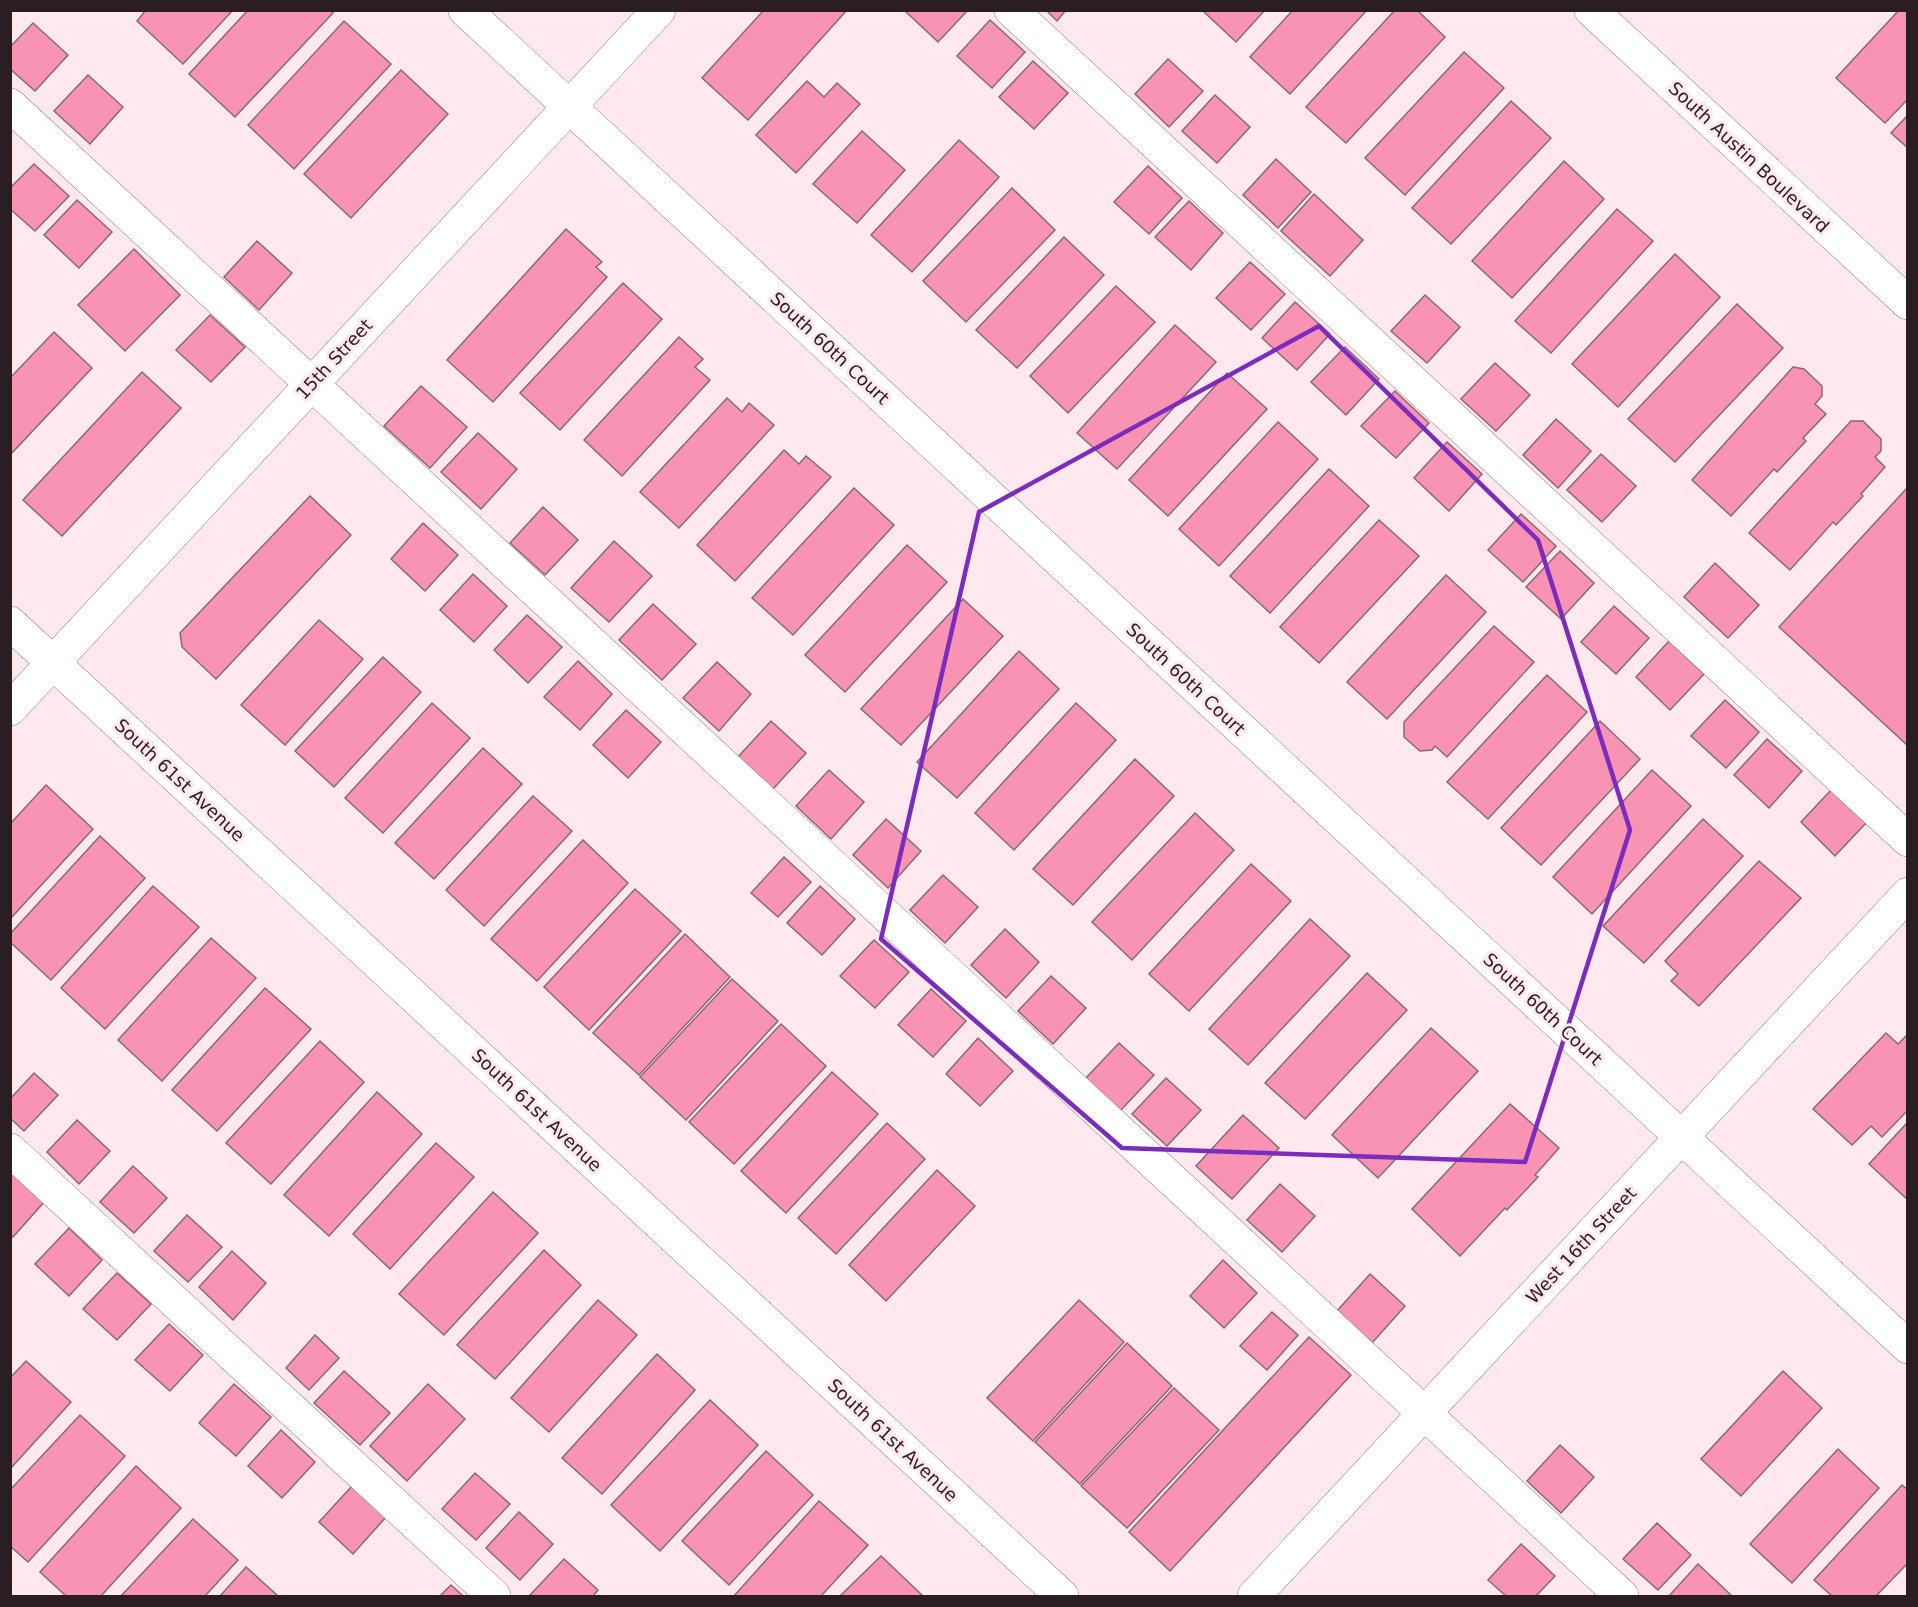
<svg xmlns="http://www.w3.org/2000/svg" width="1918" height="1607" font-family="'DejaVu Sans',sans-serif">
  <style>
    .building { fill: #f993b4; stroke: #886972; stroke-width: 1.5 }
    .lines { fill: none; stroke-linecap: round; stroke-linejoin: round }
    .minor-casing { stroke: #9b7c85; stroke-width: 34 }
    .minor { stroke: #fff; stroke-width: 33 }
    .marked { fill: none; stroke: #7b2cbf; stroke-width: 4.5; stroke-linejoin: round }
    .labels { text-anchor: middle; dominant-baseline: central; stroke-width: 6; stroke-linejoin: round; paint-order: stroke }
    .street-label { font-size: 18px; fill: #2b1e22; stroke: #ffe9ef }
  </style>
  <rect width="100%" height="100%" fill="#ffe9ef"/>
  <g class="building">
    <polygon points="146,10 233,10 183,64 137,21"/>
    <polygon points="248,10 330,10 333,13 235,117 189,74"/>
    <polygon points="764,10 847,10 748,120 702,78"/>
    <polygon points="904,10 968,10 938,42"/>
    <polygon points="1046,10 1066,10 1057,21"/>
    <polygon points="1202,10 1265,10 1236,42"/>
    <polygon points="1293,10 1367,10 1290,94 1250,57"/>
    <polygon points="1395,10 1417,10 1445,37 1346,143 1306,107"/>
    <polygon points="1899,10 1908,10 1908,99 1885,123 1836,78"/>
    <polygon points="990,20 1025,52 992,88 957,56"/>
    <polygon points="344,21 391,64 294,169 248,125"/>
    <polygon points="33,23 68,55 35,91 10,69 10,47"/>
    <polygon points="1464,52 1504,88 1405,195 1365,158"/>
    <polygon points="1168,59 1203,91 1169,127 1135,94"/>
    <polygon points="1033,61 1068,93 1034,129 999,97"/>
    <polygon points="401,70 448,114 351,218 304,174"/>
    <polygon points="88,75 123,107 90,144 54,111"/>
    <polygon points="807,81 824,97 837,83 860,104 796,173 756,135"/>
    <polygon points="1215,95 1250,127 1217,163 1182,131"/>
    <polygon points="1511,101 1551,138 1451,244 1412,208"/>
    <polygon points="1908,115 1908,148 1891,133"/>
    <polygon points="862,131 905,170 857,223 813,184"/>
    <polygon points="959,140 999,177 912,272 871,235"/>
    <polygon points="1276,159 1311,192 1278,228 1243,195"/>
    <polygon points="1564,161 1604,199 1512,298 1472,261"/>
    <polygon points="34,164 69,196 35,231 10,209 10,188"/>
    <polygon points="1148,166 1182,198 1149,234 1114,202"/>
    <polygon points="1012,188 1055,230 966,322 923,281"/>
    <polygon points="1314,194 1363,240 1330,276 1281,231"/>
    <polygon points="77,200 112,232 79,268 44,235"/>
    <polygon points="1189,201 1223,233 1191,270 1155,237"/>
    <polygon points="1617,209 1653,241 1551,353 1515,321"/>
    <polygon points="566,229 602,262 596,267 607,277 493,402 447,360"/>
    <polygon points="1064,237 1104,275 1017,368 976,330"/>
    <polygon points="257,241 292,273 259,310 224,277"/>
    <polygon points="134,249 180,295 125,351 78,305"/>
    <polygon points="1675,254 1720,297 1618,407 1572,364"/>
    <polygon points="1250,262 1285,294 1251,330 1216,298"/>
    <polygon points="623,283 662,319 560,430 520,393"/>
    <polygon points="1116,286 1155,322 1068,413 1030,376"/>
    <polygon points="1425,295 1460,327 1427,363 1391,331"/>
    <polygon points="1295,302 1330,334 1297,370 1262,338"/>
    <polygon points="1737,304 1783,348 1675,462 1628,419"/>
    <polygon points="210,315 245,347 211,382 176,350"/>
    <polygon points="1175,325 1216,362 1117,469 1077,433"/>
    <polygon points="54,332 92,368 10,455 10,378"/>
    <polygon points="679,337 703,359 695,367 710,380 622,476 584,440"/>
    <polygon points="1345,347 1379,379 1346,415 1311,382"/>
    <polygon points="1495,363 1530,395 1496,431 1461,399"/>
    <polygon points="1793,367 1804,369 1822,386 1822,396 1815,404 1826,414 1803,438 1806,441 1777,472 1774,469 1731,516 1692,480"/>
    <polygon points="142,372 181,408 62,536 23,500"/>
    <polygon points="1227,373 1267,409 1168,516 1129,480"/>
    <polygon points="421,386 467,427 430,468 384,426"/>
    <polygon points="1395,391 1429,423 1396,458 1361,426"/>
    <polygon points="727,398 742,412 749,403 774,425 679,528 640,492"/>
    <polygon points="1556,419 1591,451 1558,488 1523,455"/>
    <polygon points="1851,421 1863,421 1881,439 1881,451 1875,457 1885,467 1861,494 1863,496 1836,525 1833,522 1790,570 1749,533"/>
    <polygon points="1278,422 1318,459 1219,566 1179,529"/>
    <polygon points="478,433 517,469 481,509 441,472"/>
    <polygon points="1447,442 1482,474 1449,511 1414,478"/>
    <polygon points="784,450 799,464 806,456 831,477 735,581 697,545"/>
    <polygon points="1601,454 1636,486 1602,522 1567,490"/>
    <polygon points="1329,469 1369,506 1270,613 1230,576"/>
    <polygon points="1908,487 1908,745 1907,745 1779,627"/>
    <polygon points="854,488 894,525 793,635 752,598"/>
    <polygon points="310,496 351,535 216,679 182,647 180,633"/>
    <polygon points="543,507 578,540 545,575 510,543"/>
    <polygon points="1521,514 1556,546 1523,582 1488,550"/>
    <polygon points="1379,520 1419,556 1319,663 1280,627"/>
    <polygon points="423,523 458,555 425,591 391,559"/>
    <polygon points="614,541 652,576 609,622 571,588"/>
    <polygon points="907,545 947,582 845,692 805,655"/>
    <polygon points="1560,551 1594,583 1561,619 1526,587"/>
    <polygon points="1715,563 1759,605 1728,638 1684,597"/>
    <polygon points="473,574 507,606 474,642 440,610"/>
    <polygon points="1446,575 1486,612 1387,719 1347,682"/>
    <polygon points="963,599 1003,636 901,745 861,709"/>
    <polygon points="653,604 696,644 662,680 619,640"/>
    <polygon points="1614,606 1649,638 1616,674 1581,642"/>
    <polygon points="527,615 562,647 528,683 494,650"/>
    <polygon points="319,620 363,659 285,745 241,705"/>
    <polygon points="1494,626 1534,662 1447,757 1435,746 1432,750 1420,751 1404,737 1404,722"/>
    <polygon points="1669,641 1704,674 1670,710 1636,677"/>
    <polygon points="1019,651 1059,689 957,798 917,762"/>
    <polygon points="383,657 421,692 334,787 295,751"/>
    <polygon points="578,661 612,694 580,730 544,697"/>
    <polygon points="717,662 751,694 719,731 683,698"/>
    <polygon points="1547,675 1587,712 1488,819 1447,782"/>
    <polygon points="1725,700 1759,732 1726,768 1691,736"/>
    <polygon points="432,703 470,738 383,833 345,798"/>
    <polygon points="1076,703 1116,740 1014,850 975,813"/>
    <polygon points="626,710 661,742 628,778 593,745"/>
    <polygon points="771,721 806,753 773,789 738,757"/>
    <polygon points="1600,721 1640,759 1541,865 1501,828"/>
    <polygon points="1767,739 1802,771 1769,808 1734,775"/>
    <polygon points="483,748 522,784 434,879 395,843"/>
    <polygon points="1135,759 1174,796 1073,905 1033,869"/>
    <polygon points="829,770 864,802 831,839 796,806"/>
    <polygon points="1652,770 1691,806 1592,914 1553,877"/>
    <polygon points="46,785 93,829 10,919 10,824"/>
    <polygon points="1831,790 1866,823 1835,856 1801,822"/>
    <polygon points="533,796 572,831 484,926 446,890"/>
    <polygon points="1195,813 1234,850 1132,960 1092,922"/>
    <polygon points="886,819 921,851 888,888 853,855"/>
    <polygon points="1703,819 1743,856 1644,963 1603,926"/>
    <polygon points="100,836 145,878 51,980 10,942 10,934"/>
    <polygon points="583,840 628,883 537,981 491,939"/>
    <polygon points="784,857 811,882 778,917 751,893"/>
    <polygon points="1759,861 1801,898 1699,1006 1671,981 1678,974 1665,961"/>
    <polygon points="1251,864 1291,901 1189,1011 1149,974"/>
    <polygon points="943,875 978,907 945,943 910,910"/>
    <polygon points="153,886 199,927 105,1029 61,988"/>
    <polygon points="820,886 855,919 822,955 787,923"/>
    <polygon points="635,889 681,931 589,1030 544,987"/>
    <polygon points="1310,919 1350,956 1248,1065 1209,1029"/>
    <polygon points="1005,929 1039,962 1006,998 971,965"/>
    <polygon points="685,934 730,977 639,1075 593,1033"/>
    <polygon points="211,938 256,978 162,1081 118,1040"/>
    <polygon points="874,940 909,972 875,1008 840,976"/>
    <polygon points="1367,973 1407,1010 1305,1119 1265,1083"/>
    <polygon points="1051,976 1086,1008 1053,1044 1018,1011"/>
    <polygon points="732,979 778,1021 686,1120 640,1077"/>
    <polygon points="265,988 311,1029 217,1131 172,1090"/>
    <polygon points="931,989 966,1021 933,1057 898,1025"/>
    <polygon points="781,1024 826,1066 734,1164 689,1122"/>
    <polygon points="1431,1028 1478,1071 1378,1178 1332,1135"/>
    <polygon points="1886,1033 1898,1044 1908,1034 1908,1110 1882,1137 1871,1126 1852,1145 1813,1109"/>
    <polygon points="978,1038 1013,1071 980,1106 946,1074"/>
    <polygon points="320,1041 364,1082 271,1184 226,1143"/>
    <polygon points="1119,1043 1154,1075 1120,1111 1085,1079"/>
    <polygon points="832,1072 878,1114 786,1213 741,1171"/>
    <polygon points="34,1073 58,1095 24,1131 10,1118 10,1099"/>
    <polygon points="1166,1078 1201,1110 1167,1146 1132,1114"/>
    <polygon points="377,1092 422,1134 329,1236 284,1195"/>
    <polygon points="1510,1104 1559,1148 1535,1175 1538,1177 1507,1210 1505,1208 1460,1256 1412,1209"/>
    <polygon points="1243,1115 1279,1148 1232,1199 1196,1166"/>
    <polygon points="77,1120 110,1151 79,1184 47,1152"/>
    <polygon points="1908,1122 1908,1200 1869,1164"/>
    <polygon points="887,1123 925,1159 836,1254 798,1218"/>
    <polygon points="436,1143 474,1177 390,1269 353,1234"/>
    <polygon points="133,1166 167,1198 134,1233 100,1202"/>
    <polygon points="10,1170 45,1201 13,1237 10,1235"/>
    <polygon points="937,1170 975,1206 886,1301 849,1265"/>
    <polygon points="1280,1184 1315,1216 1282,1252 1247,1220"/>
    <polygon points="493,1192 538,1233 444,1335 399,1294"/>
    <polygon points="187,1215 222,1247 188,1282 154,1251"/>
    <polygon points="69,1228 102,1260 69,1296 35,1264"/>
    <polygon points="544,1250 581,1285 495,1379 457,1345"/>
    <polygon points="232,1251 266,1283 233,1320 199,1287"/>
    <polygon points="1223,1260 1257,1293 1224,1328 1190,1296"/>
    <polygon points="117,1273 151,1304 117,1340 83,1309"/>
    <polygon points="1370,1274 1405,1306 1372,1343 1337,1311"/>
    <polygon points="598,1300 637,1335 549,1432 511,1398"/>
    <polygon points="1079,1300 1124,1342 1033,1441 987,1398"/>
    <polygon points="1272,1312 1298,1335 1267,1370 1240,1346"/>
    <polygon points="169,1324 203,1355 170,1391 135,1360"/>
    <polygon points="315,1335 339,1358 309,1390 286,1368"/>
    <polygon points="1309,1337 1351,1375 1170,1571 1129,1532"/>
    <polygon points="1127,1343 1172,1386 1080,1484 1035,1442"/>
    <polygon points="657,1354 695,1390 602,1494 562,1458"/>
    <polygon points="26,1361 71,1402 10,1469 10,1378"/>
    <polygon points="344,1371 390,1413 360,1445 314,1403"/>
    <polygon points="1783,1371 1822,1408 1741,1496 1701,1459"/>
    <polygon points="234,1384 271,1417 236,1456 199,1423"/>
    <polygon points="428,1384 465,1419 407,1481 370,1446"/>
    <polygon points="1174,1388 1219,1430 1127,1528 1081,1486"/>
    <polygon points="710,1400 758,1445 660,1551 611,1505"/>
    <polygon points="80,1415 125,1456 28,1562 10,1546 10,1490"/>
    <polygon points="281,1430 315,1462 282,1498 248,1466"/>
    <polygon points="1560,1445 1594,1477 1561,1513 1527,1481"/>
    <polygon points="1838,1449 1879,1488 1792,1583 1750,1544"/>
    <polygon points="766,1451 813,1495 729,1585 682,1541"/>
    <polygon points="136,1466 181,1508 101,1596 66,1596 40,1572"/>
    <polygon points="475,1473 510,1504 476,1540 442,1509"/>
    <polygon points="1902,1485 1908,1490 1908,1563 1876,1596 1832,1596 1814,1580"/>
    <polygon points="352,1486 386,1517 353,1554 319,1522"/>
    <polygon points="819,1501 868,1545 821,1596 734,1596"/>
    <polygon points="519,1512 553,1544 520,1580 486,1548"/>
    <polygon points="193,1519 238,1560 205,1596 121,1596"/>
    <polygon points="1657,1523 1691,1555 1658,1590 1623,1559"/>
    <polygon points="1521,1544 1555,1576 1536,1596 1506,1596 1488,1580"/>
    <polygon points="881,1556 923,1596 840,1596"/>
    <polygon points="564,1559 598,1590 593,1596 532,1596 530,1595"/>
    <polygon points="1698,1564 1732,1596 1669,1596"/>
    <polygon points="246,1567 278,1596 220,1596"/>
    <polygon points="451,1585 463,1596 440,1596"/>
  </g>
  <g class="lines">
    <g class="minor-casing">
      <g id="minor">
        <polyline points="465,10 1908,1347"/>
        <polyline points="1011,10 1908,840"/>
        <polyline points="1591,10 1908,303"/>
        <polyline points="10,105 1622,1596"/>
        <polyline points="10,623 1062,1596"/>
        <polyline points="10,709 659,10"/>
        <polyline points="10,1150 494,1596"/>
        <polyline points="1254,1596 1908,894"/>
      </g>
    </g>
    <use href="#minor" class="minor"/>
  </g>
  <path class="marked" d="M1319,326L1538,540L1630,830L1525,1162L1122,1148L881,939L979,512Z"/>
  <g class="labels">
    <g class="street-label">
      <text transform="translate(1749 157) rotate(43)">South Austin Boulevard</text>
      <text transform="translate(830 348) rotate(43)">South 60th Court</text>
      <text transform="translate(334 359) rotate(-47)">15th Street</text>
      <text transform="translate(1186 679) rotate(43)">South 60th Court</text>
      <text transform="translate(180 780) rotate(43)">South 61st Avenue</text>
      <text transform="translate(1543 1009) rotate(43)">South 60th Court</text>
      <text transform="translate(537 1110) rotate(43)">South 61st Avenue</text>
      <text transform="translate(1581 1245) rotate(-47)">West 16th Street</text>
      <text transform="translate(893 1440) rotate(43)">South 61st Avenue</text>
    </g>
  </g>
  <rect width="1918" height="1607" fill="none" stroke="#2b1e22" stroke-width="24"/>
</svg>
